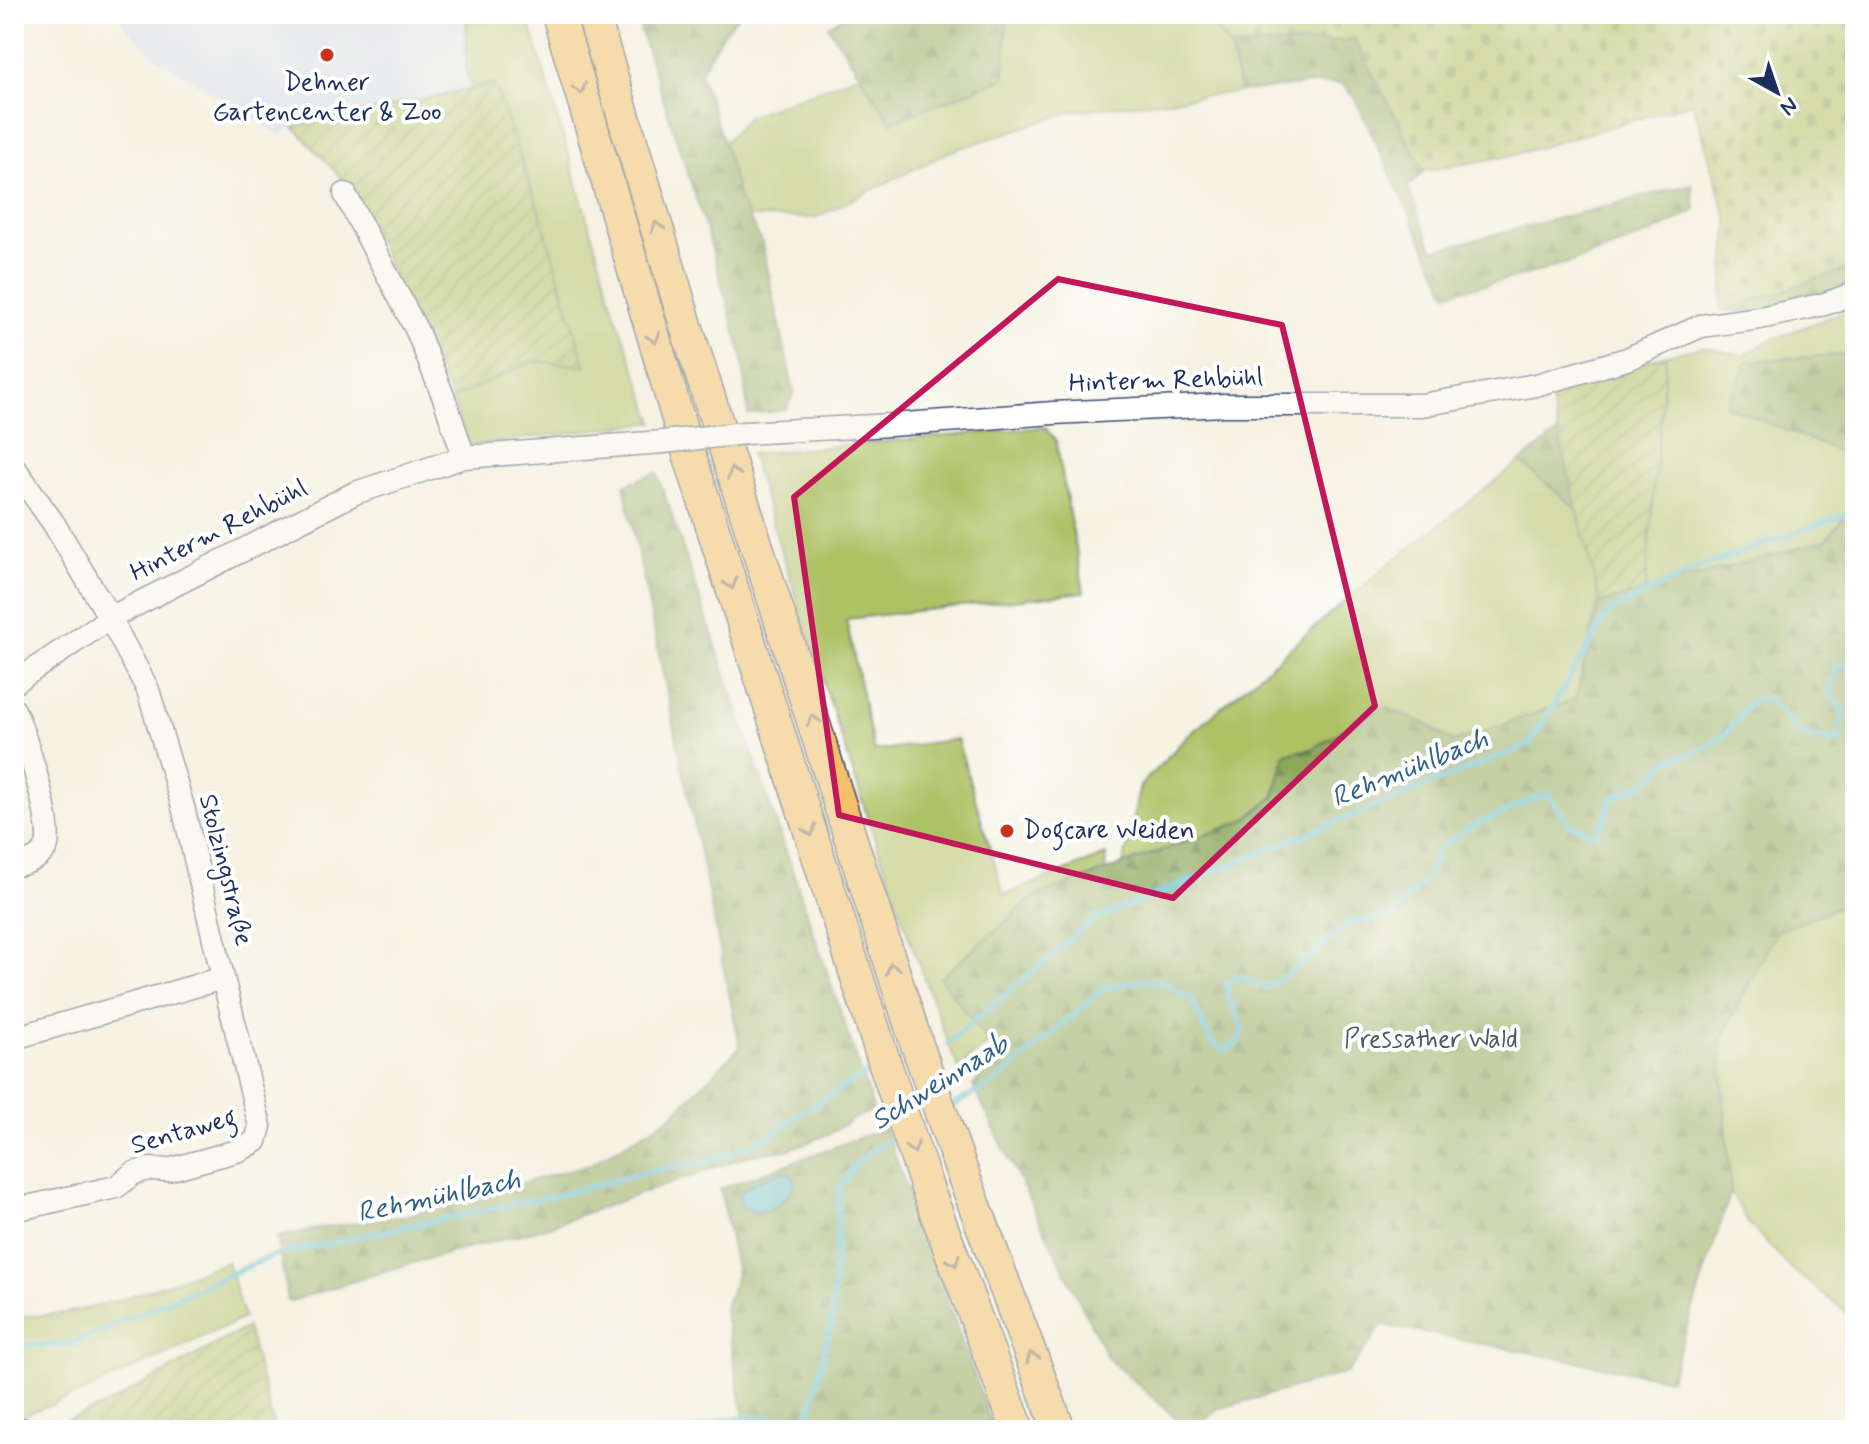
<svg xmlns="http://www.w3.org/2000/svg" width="1869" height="1444" font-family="Mynerve,sans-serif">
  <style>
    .built { fill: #d0daf9 }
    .grass { fill: #adc165; stroke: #647862; stroke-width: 2 }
    .forest { fill: url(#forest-firs); stroke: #526b5c; stroke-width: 2 }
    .cemetery { fill: url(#cemetery-stones); stroke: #647862; stroke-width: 2 }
    .garden { fill: url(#garden-furrows); stroke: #647862; stroke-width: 2 }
    .water { fill: #52bbce; stroke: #367596; stroke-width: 2 }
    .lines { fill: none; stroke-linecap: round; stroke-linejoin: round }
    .stream { stroke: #52bbce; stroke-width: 6 }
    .minor-casing { stroke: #3c4c72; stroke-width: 25 }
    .highway-casing { stroke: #3c4c72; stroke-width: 35 }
    .minor { stroke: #fff; stroke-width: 22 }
    .highway { stroke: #f6c06b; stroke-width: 32 }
    .minor-bridge-casing { stroke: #3c4c72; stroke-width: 25; stroke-linecap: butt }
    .minor-bridge { stroke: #fff; stroke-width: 22 }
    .oneway { stroke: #7e7064 }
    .marked { fill: none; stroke: #c2185b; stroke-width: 6; stroke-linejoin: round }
    .poi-dot { fill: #c8321e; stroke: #fff; stroke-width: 3 }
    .labels { text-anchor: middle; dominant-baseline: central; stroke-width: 8; stroke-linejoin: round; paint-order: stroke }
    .poi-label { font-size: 26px; fill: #1b2f5e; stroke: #fff }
    .street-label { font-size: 26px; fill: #1b2f5e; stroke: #fff }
    .park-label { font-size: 26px; fill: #475b60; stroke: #fff }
    .water-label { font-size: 28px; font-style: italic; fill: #2e6085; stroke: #fff }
  </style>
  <defs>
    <pattern id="forest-firs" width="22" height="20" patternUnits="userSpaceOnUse" patternTransform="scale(2)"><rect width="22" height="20" fill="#8aa75a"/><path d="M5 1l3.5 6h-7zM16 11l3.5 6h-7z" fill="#70884e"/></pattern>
    <pattern id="cemetery-stones" width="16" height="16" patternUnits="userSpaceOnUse" patternTransform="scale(2)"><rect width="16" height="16" fill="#adc165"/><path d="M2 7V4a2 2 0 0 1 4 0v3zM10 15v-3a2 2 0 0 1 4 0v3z" fill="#8c9d56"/></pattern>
    <pattern id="garden-furrows" width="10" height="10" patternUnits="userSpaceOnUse" patternTransform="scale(2)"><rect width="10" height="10" fill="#adc165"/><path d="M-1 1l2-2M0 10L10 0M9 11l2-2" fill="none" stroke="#8c9d56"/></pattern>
  </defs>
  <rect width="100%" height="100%" fill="#fff"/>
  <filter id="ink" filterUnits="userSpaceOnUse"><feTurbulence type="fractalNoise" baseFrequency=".0125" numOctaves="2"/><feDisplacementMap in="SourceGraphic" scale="16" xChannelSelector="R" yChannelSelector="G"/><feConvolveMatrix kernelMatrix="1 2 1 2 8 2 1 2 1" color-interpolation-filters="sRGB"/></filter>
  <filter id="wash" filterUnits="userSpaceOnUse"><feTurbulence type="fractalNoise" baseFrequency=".006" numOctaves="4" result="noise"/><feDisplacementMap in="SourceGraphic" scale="32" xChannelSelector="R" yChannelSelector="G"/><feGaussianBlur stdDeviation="1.8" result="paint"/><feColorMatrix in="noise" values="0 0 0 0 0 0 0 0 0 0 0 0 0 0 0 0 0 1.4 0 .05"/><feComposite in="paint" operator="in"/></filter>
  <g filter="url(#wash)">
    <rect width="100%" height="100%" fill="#f6f2e3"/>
    <polygon class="built" points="118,14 467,14 466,71 472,89 294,127 281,136 155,57 125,27"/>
    <g class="grass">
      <polygon points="467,14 527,14 616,316 654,422 467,446 452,399 533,361 585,366 541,216 494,83 472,89 466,71"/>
      <polygon points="1007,14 1050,14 1110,19 1203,14 1230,47 1240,92 1073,111 949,152 815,218 748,217 740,202 724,143 748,116 859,75 891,122 1005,78"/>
      <polygon points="1855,307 1855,354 1748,361 1726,406 1855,458 1855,504 1826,540 1645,591 1666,355 1703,347 1744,355 1768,341"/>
      <path d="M1045,427L1056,441L1084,592L846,619L874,751L957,739L1004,895L1106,855L1105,872L1034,897L941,977L989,1043L958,1068C879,867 817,659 750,454Z"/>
      <polygon points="1520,462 1577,509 1599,596 1576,699 1453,743 1426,724 1384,708 1311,749 1285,754 1274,797 1243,821 1123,865 1140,786 1188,736 1385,567"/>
      <polygon points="1855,900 1855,1316 1846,1312 1790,1268 1748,1223 1731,1192 1720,1041 1776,932"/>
      <path d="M227,1262L244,1318L85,1391L14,1419V1315C79,1322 165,1283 227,1262Z"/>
    </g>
    <g class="forest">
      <polygon points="635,14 740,14 723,33 700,73 724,143 740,202 762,242 794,392 786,410 748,415 742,356 707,232"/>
      <polygon points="848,14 1007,14 1005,78 891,122 828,26"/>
      <polygon points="1050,14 1177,14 1110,19"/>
      <path d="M1355,40L1424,171L1408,188L1433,250L1692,184L1695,210C1681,218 1666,227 1651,233C1586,260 1516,280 1447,293L1355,99L1342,84H1311L1240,92L1230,47Z"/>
      <polygon points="1855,266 1855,300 1751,312 1721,311"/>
      <polygon points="1855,354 1855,458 1726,406 1747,361"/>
      <polygon points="1559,432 1577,509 1520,462"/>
      <polygon points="657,472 874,1110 853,1119 829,1134 788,1150 751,1155 541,1229 405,1265 288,1302 277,1237 320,1228 406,1216 590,1164 669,1118 740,1047 624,485"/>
      <polygon points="1855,504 1855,900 1776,932 1720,1041 1731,1192 1670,1379 1383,1325 1347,1373 1218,1409 1194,1430 1190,1430 1108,1359 973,1086 998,1055 940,978 1034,897 1243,821 1274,797 1285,754 1311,749 1384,707 1426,724 1453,742 1576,699 1600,603 1826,540"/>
      <polygon points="885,1128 994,1430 742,1430 745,1422 724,1309 737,1274 720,1189"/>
    </g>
    <polygon class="cemetery" points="1203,14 1855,14 1855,266 1721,311 1728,222 1693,103 1510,156 1424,171 1355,40 1230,47"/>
    <g class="garden">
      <polygon points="494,83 541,216 585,366 533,361 452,399 354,192 294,127 472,89"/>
      <polygon points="1666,355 1645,591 1600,603 1549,394"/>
      <polygon points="247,1327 275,1430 42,1430 106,1405"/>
    </g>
    <path class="water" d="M781,1172L792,1174L795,1185C781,1206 764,1220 740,1206L739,1194C752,1182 764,1176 781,1172Z"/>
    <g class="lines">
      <g class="stream">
        <polyline points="948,1043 1095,919 1530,744 1609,612 1691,571 1855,511"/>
        <polyline points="948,1108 1000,1079 1104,988 1146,980 1167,984 1192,1000 1210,1040 1223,1050 1238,1042 1243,1029 1227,996 1227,982 1237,976 1266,988 1306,962 1349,923 1390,916 1427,879 1439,848 1466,829 1547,793 1569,824 1595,834 1606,818 1610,799 1650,781 1666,761 1704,749 1726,734 1752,700 1767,699 1802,735 1838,742 1844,713 1830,693 1836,667 1855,664"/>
        <polyline points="14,1345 68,1345 274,1255 571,1192 639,1173 708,1161 766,1139 803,1111 866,1074"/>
        <path d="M693,1430L728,1419L809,1416L832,1319L839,1191C854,1158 870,1151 900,1135"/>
      </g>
    </g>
  </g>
  <g filter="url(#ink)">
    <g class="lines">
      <g class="minor-casing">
        <g id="minor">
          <polyline points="345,194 417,331 444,398 464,457"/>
          <polyline points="745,433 891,425 1053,413 1224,405 1422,405 1536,385 1627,359 1701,326 1760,318 1825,304 1855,293"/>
          <polyline points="14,467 54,524 110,618 148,690 183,807 223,978 14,1038"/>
          <polyline points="14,683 110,618 355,493 464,457 663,442"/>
          <path d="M14,710C24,731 56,830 46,848C39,860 26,863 14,866"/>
          <polyline points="14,1210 116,1187 134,1173 149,1169 168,1170 240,1150 256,1141 260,1126 223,978"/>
          <polyline points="17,1430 22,1429"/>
        </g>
      </g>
      <g class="highway-casing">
        <g id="highway">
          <polyline points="558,14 681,429 882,1055 927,1188 1018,1430"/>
          <polyline points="593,14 687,329 916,1042 961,1169 1059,1430"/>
        </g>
      </g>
      <use href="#minor" class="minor"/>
      <use href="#highway" class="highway"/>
      <g class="minor-bridge-casing">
        <polyline id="minor-bridge" points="663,442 745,433"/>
      </g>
      <use href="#minor-bridge" class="minor-bridge"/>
    </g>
    <defs><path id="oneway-chevron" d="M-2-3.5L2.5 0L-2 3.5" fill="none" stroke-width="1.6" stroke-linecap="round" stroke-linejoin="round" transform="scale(2)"/></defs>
    <g class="oneway">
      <use href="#oneway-chevron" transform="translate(580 89) rotate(73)"/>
      <use href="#oneway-chevron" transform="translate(657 227) rotate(-107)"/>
      <use href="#oneway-chevron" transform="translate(654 338) rotate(73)"/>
      <use href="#oneway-chevron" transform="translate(733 473) rotate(-108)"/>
      <use href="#oneway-chevron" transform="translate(731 584) rotate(72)"/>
      <use href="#oneway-chevron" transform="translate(813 720) rotate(-108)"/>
      <use href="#oneway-chevron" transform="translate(810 831) rotate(72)"/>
      <use href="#oneway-chevron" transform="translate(892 968) rotate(-108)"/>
      <use href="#oneway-chevron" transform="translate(913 1148) rotate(71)"/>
      <use href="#oneway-chevron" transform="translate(954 1261) rotate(69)"/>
      <use href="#oneway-chevron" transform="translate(1032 1357) rotate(-111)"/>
    </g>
  </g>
  <path d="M0 0H1869V1444H0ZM1058,279L1282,325L1375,706L1173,898L839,815L794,497Z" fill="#f6f2e3" fill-opacity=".55" fill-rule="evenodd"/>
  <path class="marked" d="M1058,279L1282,325L1375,706L1173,898L839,815L794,497Z"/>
  <g class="poi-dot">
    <circle cx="327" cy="55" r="8"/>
    <circle cx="1007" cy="831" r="8"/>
  </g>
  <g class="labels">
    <g class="poi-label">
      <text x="327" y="83">Dehner<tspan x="327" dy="30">Gartencenter &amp; Zoo</tspan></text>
      <text x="1023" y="831" text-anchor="start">Dogcare Weiden</text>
    </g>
    <g class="street-label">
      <text transform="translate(1166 381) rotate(-2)">Hinterm Rehbühl</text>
      <text transform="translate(219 531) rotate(-27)">Hinterm Rehbühl</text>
      <text transform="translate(225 870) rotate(76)">Stolzingstraße</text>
      <text transform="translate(184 1132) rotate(-16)">Sentaweg</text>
    </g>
    <g class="park-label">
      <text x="1431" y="1040">Pressather Wald</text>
    </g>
    <g class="water-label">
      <text transform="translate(1410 769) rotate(-22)">Rehmühlbach</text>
      <text transform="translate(940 1083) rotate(-32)">Schweinnaab</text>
      <text transform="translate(439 1197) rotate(-12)">Rehmühlbach</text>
    </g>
  </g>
  <rect width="1869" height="1444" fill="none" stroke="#fff" stroke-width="48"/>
  <g transform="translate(1777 92) rotate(140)" stroke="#ffffff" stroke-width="6" paint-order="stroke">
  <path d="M0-6L14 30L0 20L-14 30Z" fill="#1b2f5e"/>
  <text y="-12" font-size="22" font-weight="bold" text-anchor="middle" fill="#1b2f5e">N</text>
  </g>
</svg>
